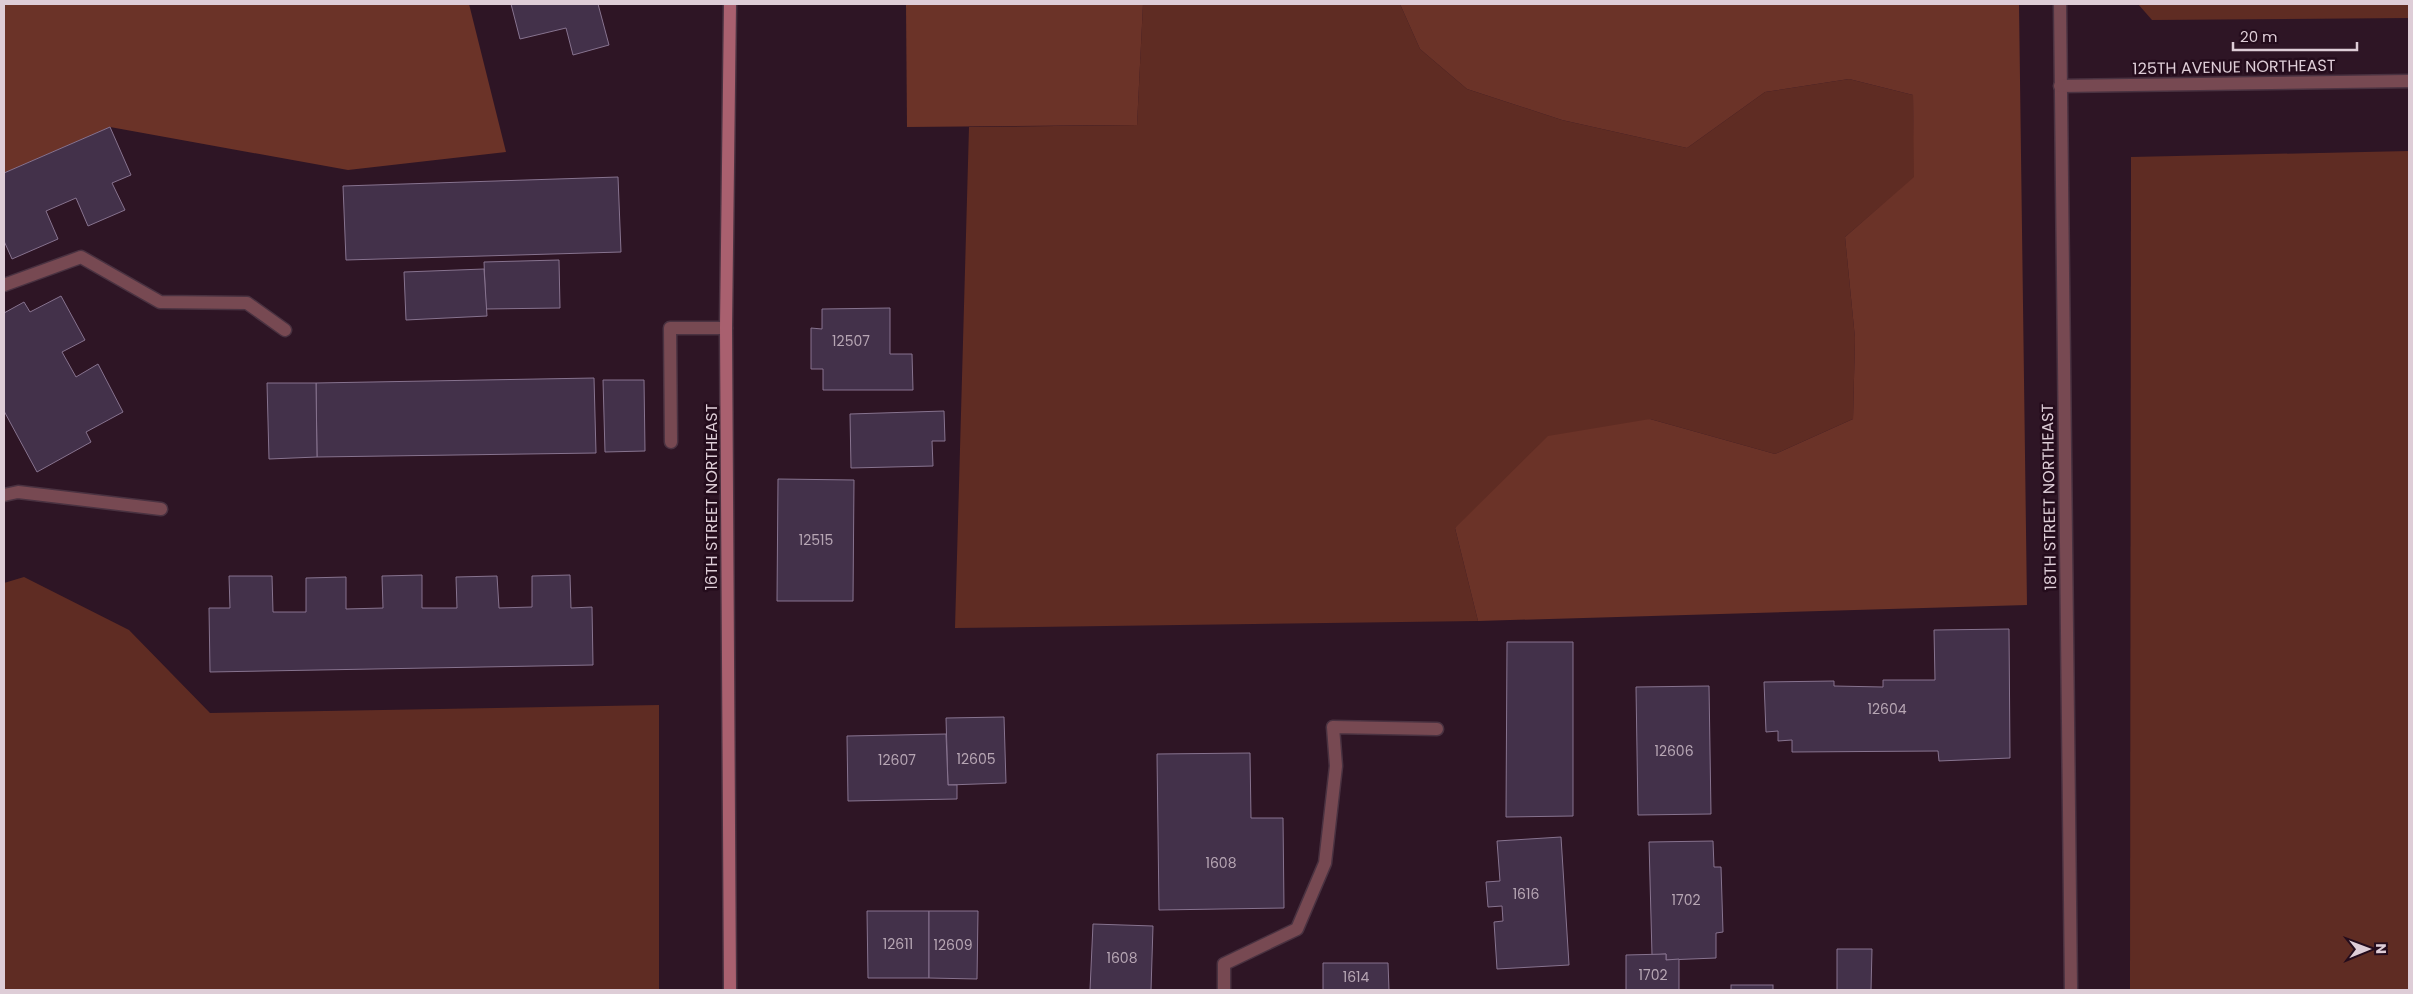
<svg xmlns="http://www.w3.org/2000/svg" width="2413" height="994" font-family="Poppins,sans-serif">
  <style>
    .green { fill: #5f2c23 }
    .forest { fill: #6b3328 }
    .building { fill: #43314a; stroke: #87738f }
    .lines { fill: none; stroke-linecap: round; stroke-linejoin: round }
    .lane-casing { stroke: #4a3241; stroke-width: 15 }
    .street-casing { stroke: #4a3241; stroke-width: 15 }
    .secondary-casing { stroke: #4a3241; stroke-width: 15 }
    .lane { stroke: #774952; stroke-width: 12 }
    .street { stroke: #774952; stroke-width: 12 }
    .secondary { stroke: #a9606f; stroke-width: 12 }
    .labels { text-anchor: middle; dominant-baseline: central; stroke-width: 5; stroke-linejoin: round; paint-order: stroke }
    .number-label { font-size: 14px; fill: #b7a6b4 }
    .street-label { font-size: 16px; fill: #decdd7; stroke: #240c1c }
  </style>
  <rect width="100%" height="100%" fill="#2e1525"/>
  <g class="green">
    <polygon points="1143,4 1400,4 1420,49 1467,89 1562,120 1687,148 1765,92 1849,79 1913,95 1915,177 1845,237 1855,338 1853,419 1775,454 1650,419 1455,528 1478,621 955,628 969,127 1137,125"/>
    <polygon points="2138,4 2409,4 2409,18 2152,20"/>
    <polygon points="2409,151 2409,990 2130,990 2131,157"/>
    <polygon points="24,577 129,630 210,713 659,705 659,990 4,990 4,583"/>
  </g>
  <g class="forest">
    <polygon points="4,4 469,4 506,152 348,170 110,127 4,173"/>
    <polygon points="906,4 1143,4 1137,125 907,127"/>
    <polygon points="1400,4 2019,4 2027,605 1478,621 1455,528 1548,436 1650,419 1775,454 1853,419 1855,338 1845,237 1914,177 1913,95 1849,79 1765,92 1687,148 1562,120 1467,89 1420,49"/>
  </g>
  <g class="building">
    <polygon points="511,4 598,4 609,45 573,55 566,28 520,39"/>
    <polygon points="110,127 131,175 112,183 125,210 88,226 76,198 46,211 58,239 12,259 4,241 4,173"/>
    <polygon points="618,177 621,252 346,260 343,186"/>
    <polygon points="559,260 560,308 486,309 484,262"/>
    <polygon points="484,269 487,316 406,320 404,272"/>
    <polygon points="61,296 85,340 62,352 76,377 98,364 123,412 86,432 91,442 37,472 4,411 4,313 24,302 30,312"/>
    <polygon points="890,308 890,354 912,354 913,390 823,390 823,369 811,369 811,328 822,329 822,309"/>
    <polygon points="594,378 596,453 317,457 316,383"/>
    <polygon points="603,380 644,380 645,451 605,452"/>
    <polygon points="267,383 316,383 317,457 269,459"/>
    <polygon points="944,411 945,441 932,441 933,466 851,468 850,414"/>
    <polygon points="778,479 854,480 853,601 777,601"/>
    <polygon points="422,575 422,608 457,608 456,577 497,576 499,608 532,607 532,576 570,575 571,608 592,607 593,665 210,672 209,608 230,608 229,576 272,576 273,612 306,612 306,578 346,577 346,609 383,608 382,576"/>
    <polygon points="2009,629 2010,758 1939,761 1938,751 1792,752 1792,740 1778,741 1778,731 1766,732 1764,682 1834,681 1834,686 1883,687 1883,680 1935,680 1934,630"/>
    <polygon points="1507,642 1573,642 1573,816 1506,817"/>
    <polygon points="1709,686 1711,814 1638,815 1636,687"/>
    <polygon points="1004,717 1006,783 948,785 946,718"/>
    <polygon points="946,734 948,785 957,785 957,799 848,801 847,736"/>
    <polygon points="1250,753 1251,818 1283,818 1284,908 1159,910 1157,754"/>
    <polygon points="1561,837 1569,965 1497,969 1494,922 1503,921 1502,906 1488,907 1486,882 1500,881 1497,841"/>
    <polygon points="1713,841 1714,867 1721,867 1723,932 1716,933 1716,958 1666,960 1666,954 1652,955 1649,842"/>
    <polygon points="867,911 929,911 929,978 868,978"/>
    <polygon points="929,911 978,911 977,979 929,978"/>
    <polygon points="1093,924 1153,926 1151,990 1090,990"/>
    <polygon points="1837,949 1872,949 1871,990 1837,990"/>
    <polygon points="1666,954 1666,960 1679,959 1679,990 1626,990 1626,955"/>
    <polygon points="1323,963 1388,963 1389,990 1323,990"/>
    <rect x="1731" y="985" width="42" height="5"/>
  </g>
  <g class="lines">
    <g class="lane-casing">
      <g id="lane">
        <polyline points="4,285 81,257 160,302 247,303 285,330"/>
        <polyline points="671,442 670,328 726,328"/>
        <polyline points="4,495 18,492 161,509"/>
        <polyline points="1224,990 1224,964 1297,929 1325,863 1336,766 1333,727 1437,729"/>
      </g>
    </g>
    <g class="street-casing">
      <g id="street">
        <polyline points="2060,4 2071,990"/>
        <polyline points="2060,86 2409,81"/>
      </g>
    </g>
    <g class="secondary-casing">
      <polyline id="secondary" points="730,4 726,328 730,990"/>
    </g>
    <use href="#lane" class="lane"/>
    <use href="#street" class="street"/>
    <use href="#secondary" class="secondary"/>
  </g>
  <g class="labels">
    <g class="number-label">
      <text x="851" y="341">12507</text>
      <text x="816" y="540">12515</text>
      <text x="1887" y="709">12604</text>
      <text x="1674" y="751">12606</text>
      <text x="976" y="759">12605</text>
      <text x="897" y="760">12607</text>
      <text x="1221" y="863">1608</text>
      <text x="1526" y="894">1616</text>
      <text x="1686" y="900">1702</text>
      <text x="898" y="944">12611</text>
      <text x="953" y="945">12609</text>
      <text x="1122" y="958">1608</text>
      <text x="1653" y="975">1702</text>
      <text x="1356" y="977">1614</text>
    </g>
    <g class="street-label">
      <text transform="translate(2234 67) rotate(-1)">125TH AVENUE NORTHEAST</text>
      <text transform="translate(711 497) rotate(-90)">16TH STREET NORTHEAST</text>
      <text transform="translate(2049 497) rotate(-91)">18TH STREET NORTHEAST</text>
    </g>
  </g>
  <rect width="2413" height="994" fill="none" stroke="#decdd7" stroke-width="10"/>
  <g transform="translate(2368 949) rotate(89)" stroke="#240c1c" stroke-width="4" paint-order="stroke">
  <path d="M0-4L9 19L0 12L-9 19Z" fill="#decdd7"/>
  <text y="-8" font-size="14" font-weight="bold" text-anchor="middle" fill="#decdd7">N</text>
  </g>
  <path d="M2233 42v8h124v-8" fill="none" stroke="#decdd7" stroke-width="2.5"/>
  <text x="2240" y="42" font-size="15" fill="#decdd7" stroke="#240c1c" stroke-width="4" paint-order="stroke">20 m</text>
</svg>
